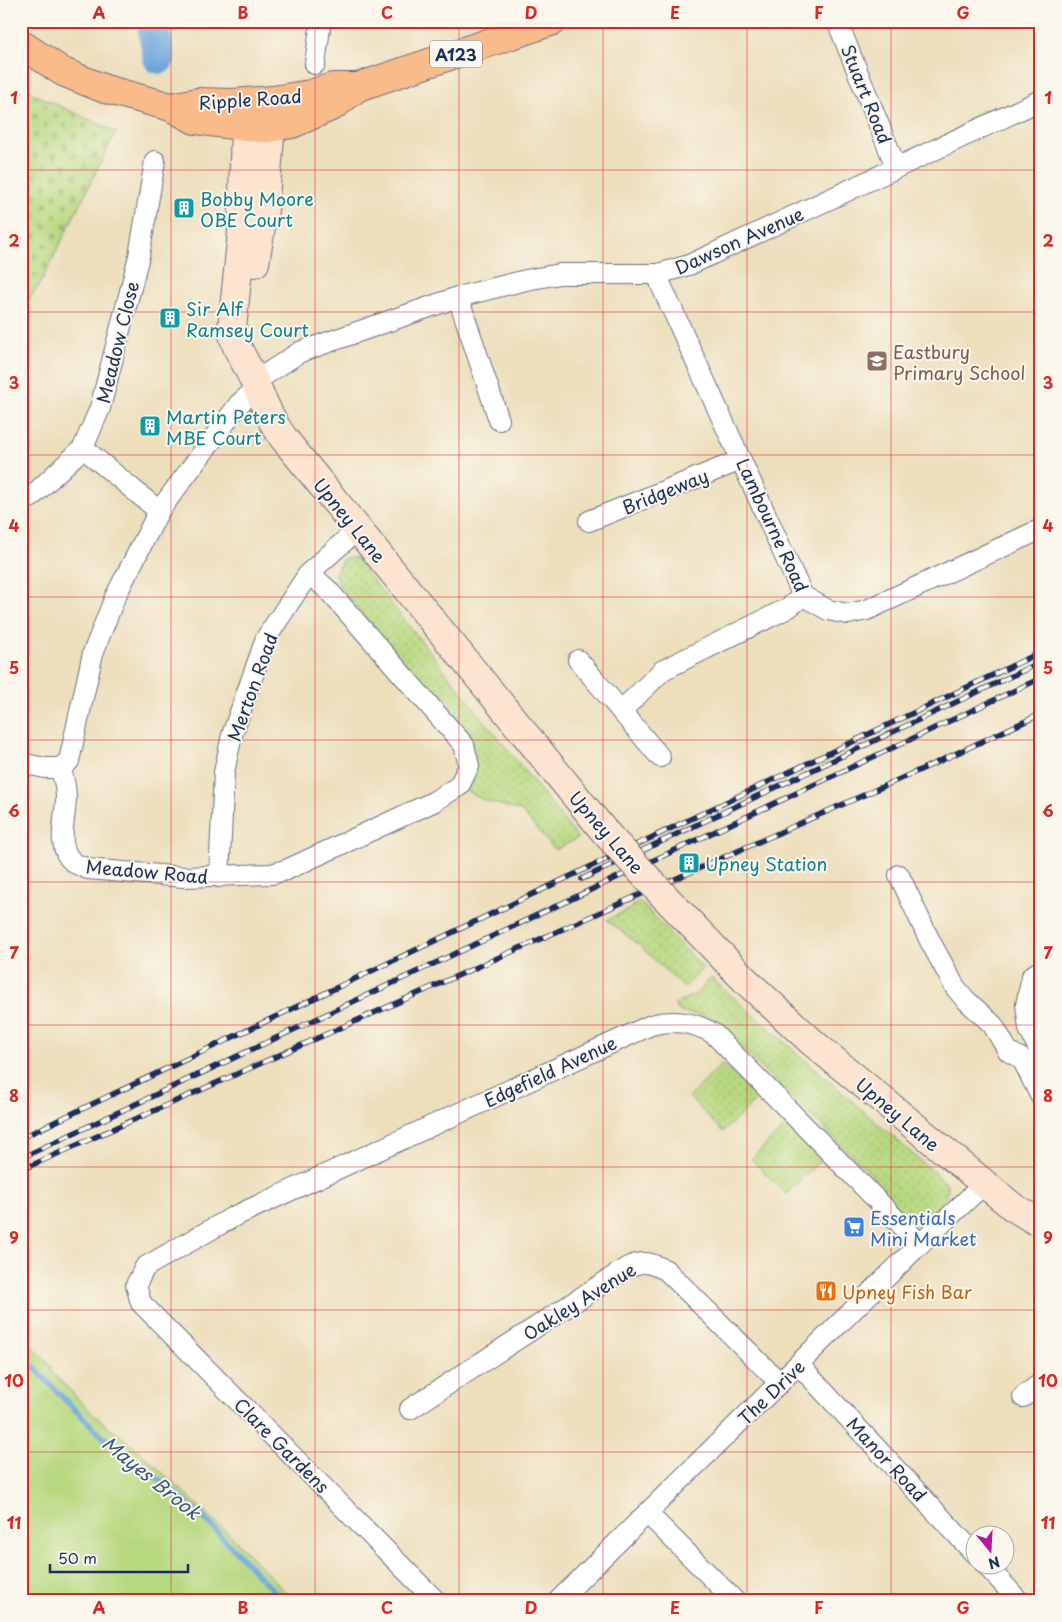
<svg xmlns="http://www.w3.org/2000/svg" width="1062" height="1622" font-family="'Playpen Sans',sans-serif">
  <style>
    .grass { fill: url(#grass-dots); stroke: #69846e }
    .cemetery { fill: url(#cemetery-stones); stroke: #69846e }
    .park { fill: #b7d87f; stroke: #69846e }
    .lines { fill: none; stroke-linecap: round; stroke-linejoin: round }
    .stream { stroke: #6ca4db; stroke-width: 5.5 }
    .river { stroke: #6ca4db; stroke-width: 32 }
    .street-casing { stroke: #646c7f; stroke-width: 22 }
    .secondary-casing { stroke: #646c7f; stroke-width: 30 }
    .primary-casing { stroke: #646c7f; stroke-width: 30 }
    .street { stroke: #fff; stroke-width: 20 }
    .secondary { stroke: #fde4d1; stroke-width: 28 }
    .primary { stroke: #fabb8b; stroke-width: 28 }
    .rail-casing { stroke: #1b2f5e; stroke-width: 5.5 }
    .rail { stroke: #fbf7ec; stroke-width: 4; stroke-dasharray: 11; stroke-linecap: butt }
    .secondary-bridge-casing { stroke: #646c7f; stroke-width: 30; stroke-linecap: butt }
    .secondary-bridge { stroke: #fde4d1; stroke-width: 28 }
    .grid { fill: none; stroke: #d62828; stroke-width: 1; stroke-opacity: 0.55 }
    .labels { text-anchor: middle; dominant-baseline: central; stroke-width: 4; stroke-linejoin: round; paint-order: stroke }
    .shield { fill: #fbf7ec; stroke: #5e6b89; stroke-width: 1 }
    .shield-label { font-size: 16px; font-weight: bold; fill: #1b2f5e }
    .street-label { font-size: 18px; fill: #1b2f5e; stroke: #fbf7ec }
    .culture-label { font-size: 18px; fill: #0d838f; stroke: #fbf7ec; text-anchor: start }
    .education-label { font-size: 18px; fill: #785e54; stroke: #fbf7ec; text-anchor: start }
    .shop-label { font-size: 18px; fill: #366cbe; stroke: #fbf7ec; text-anchor: start }
    .food-label { font-size: 18px; fill: #c56008; stroke: #fbf7ec; text-anchor: start }
    .water-label { font-size: 19px; font-style: italic; fill: #37588a; stroke: #fbf7ec }
    .neatline { fill: none; stroke: #d62828; stroke-width: 2 }
    .grid-label { font-size: 16px; text-anchor: middle; font-weight: bold; fill: #d62828 }
  </style>
  <defs>
    <pattern id="grass-dots" width="8" height="8" patternUnits="userSpaceOnUse" patternTransform="scale(1.25)"><rect width="8" height="8" fill="#b7d87f"/><path d="M2 2h.1M6 6h.1" fill="none" stroke="#9dba70" stroke-width="1.8" stroke-linecap="round"/></pattern>
    <pattern id="cemetery-stones" width="16" height="16" patternUnits="userSpaceOnUse" patternTransform="scale(1.25)"><rect width="16" height="16" fill="#b7d87f"/><path d="M2 7V4a2 2 0 0 1 4 0v3zM10 15v-3a2 2 0 0 1 4 0v3z" fill="#9dba70"/></pattern>
  </defs>
  <rect width="100%" height="100%" fill="#fbf7ec"/>
  <filter id="ink" filterUnits="userSpaceOnUse"><feTurbulence type="fractalNoise" baseFrequency=".02" numOctaves="2"/><feDisplacementMap in="SourceGraphic" scale="10" xChannelSelector="R" yChannelSelector="G"/><feConvolveMatrix kernelMatrix="1 2 1 2 8 2 1 2 1" color-interpolation-filters="sRGB"/></filter>
  <filter id="wash" filterUnits="userSpaceOnUse"><feTurbulence type="fractalNoise" baseFrequency=".0096" numOctaves="4" result="noise"/><feDisplacementMap in="SourceGraphic" scale="20" xChannelSelector="R" yChannelSelector="G"/><feGaussianBlur stdDeviation="1.12" result="paint"/><feColorMatrix in="noise" values="0 0 0 0 0 0 0 0 0 0 0 0 0 0 0 0 0 1.4 0 .05"/><feComposite in="paint" operator="in"/></filter>
  <g filter="url(#wash)">
    <rect width="100%" height="100%" fill="#eddebc"/>
    <g class="grass">
      <polygon points="343,558 355,558 578,838 555,850 521,811 483,800 467,791 475,772 476,751 342,590 335,574"/>
      <polygon points="639,901 703,968 684,988 639,945 607,920 628,910"/>
      <path d="M711,978L947,1184C950,1200 934,1210 923,1220L908,1219L883,1195L871,1174L708,1016L680,1012L674,1004L696,994Z"/>
      <polygon points="722,1064 757,1099 723,1132 689,1097"/>
      <polygon points="785,1126 820,1161 786,1194 751,1159"/>
    </g>
    <polygon class="cemetery" points="21,84 34,94 116,132 40,284 21,310"/>
    <polygon class="park" points="21,1333 52,1368 50,1370 95,1416 140,1452 230,1535 294,1601 21,1601"/>
    <g class="lines">
      <polyline class="stream" points="21,1353 65,1400 103,1437 150,1472 201,1515 283,1601"/>
      <polyline class="river" points="152,21 159,58"/>
    </g>
  </g>
  <g filter="url(#ink)">
    <g class="lines">
      <g class="street-casing">
        <g id="street">
          <polyline points="837,21 896,167"/>
          <polyline points="315,64 321,21"/>
          <polyline points="658,274 661,285 803,596 828,610 848,614 867,610 1041,529"/>
          <polyline points="458,297 499,420"/>
          <polyline points="254,382 300,352 458,297 526,280 560,274 658,274 689,265 1041,100"/>
          <polyline points="83,448 159,511"/>
          <polyline points="30,498 83,448 100,408 139,256 155,161"/>
          <polyline points="589,521 741,460"/>
          <polyline points="578,660 660,757"/>
          <polyline points="621,711 663,670 788,608 803,596"/>
          <polyline points="21,763 45,768 60,768"/>
          <path d="M60,768C64,778 66,788 66,798C66,818 55,847 73,862C77,865 83,867 88,869L184,877L271,874L286,870L433,802L459,786L469,766L464,745L328,590L309,573"/>
          <polyline points="60,768 69,761 93,653 115,597 159,511 239,404 257,388"/>
          <polyline points="899,875 930,941 955,987 965,999 993,1025 1008,1051 1022,1059 1041,1097"/>
          <polyline points="219,877 224,772 232,735 266,638 309,573 358,529"/>
          <polyline points="1041,970 1032,976 1026,1005 1029,1029 1041,1054"/>
          <polyline points="799,1365 974,1553"/>
          <polyline points="1023,1397 1041,1383"/>
          <path d="M410,1409L628,1267C644,1260 651,1263 666,1270L780,1383"/>
          <polyline points="647,1513 735,1601"/>
          <polyline points="985,1564 1019,1601"/>
          <path d="M436,1601L141,1303L136,1285L145,1267L233,1217L651,1025C672,1019 695,1022 714,1034L920,1244"/>
          <polyline points="558,1601 920,1244 984,1184"/>
        </g>
      </g>
      <g class="secondary-casing">
        <g id="secondary">
          <path d="M245,127L242,231L232,329C234,346 243,357 250,372C261,395 269,419 285,440L604,831"/>
          <polyline points="255,263 264,210 270,137 268,128"/>
          <polyline points="663,895 746,981 813,1043 1013,1207 1041,1224"/>
        </g>
      </g>
      <g class="primary-casing">
        <g id="primary">
          <polyline points="21,44 63,72 105,89 171,107 195,120 245,127 268,128 292,124 333,106 358,87"/>
          <polyline points="171,107 198,102 232,103 273,100 310,94 333,87 358,87 553,21"/>
        </g>
      </g>
      <use href="#street" class="street"/>
      <use href="#secondary" class="secondary"/>
      <use href="#primary" class="primary"/>
      <g class="rail-casing">
        <g id="rail">
          <polyline points="582,879 1041,662"/>
          <polyline points="21,1138 1041,652"/>
          <polyline points="21,1158 1041,678"/>
          <polyline points="21,1170 929,766 1041,714"/>
        </g>
      </g>
      <use href="#rail" class="rail"/>
      <g class="secondary-bridge-casing">
        <polyline id="secondary-bridge" points="604,831 663,895"/>
      </g>
      <use href="#secondary-bridge" class="secondary-bridge"/>
    </g>
  </g>
  <path class="grid" d="M171,21V1601M315,21V1601M459,21V1601M603,21V1601M747,21V1601M891,21V1601M21,170H1041M21,312H1041M21,455H1041M21,597H1041M21,740H1041M21,882H1041M21,1025H1041M21,1167H1041M21,1310H1041M21,1452H1041"/>
  <defs>
    <g id="building-square" transform="scale(1.125)"><rect x="-9" y="-9" width="18" height="18" rx="4" fill="#0f9aa8" stroke="#fbf7ec"/><path d="M-4-6H4V6H1V3H-1V6H-4ZM-2.5-4.3h1.7v1.8h-1.7ZM.8-4.3h1.7v1.8H.8ZM-2.5-1h1.7V.8h-1.7ZM.8-1h1.7V.8H.8Z" fill="#fff"/></g>
    <g id="school-square" transform="scale(1.125)"><rect x="-9" y="-9" width="18" height="18" rx="4" fill="#8d6e63" stroke="#fbf7ec"/><path d="M0-5L7-2L0 1L-7-2ZM-4 1L0 2.5L4 1V4Q0 6-4 4Z" fill="#fff"/></g>
    <g id="supermarket-square" transform="scale(1.125)"><rect x="-9" y="-9" width="18" height="18" rx="4" fill="#3f7fe0" stroke="#fbf7ec"/><path d="M-6-5.5h2.5l.6 2H6L4.5 2H-2.5L-4.4-4H-6ZM-1.5 3.2a1.3 1.3 0 1 0 .1 0ZM3 3.2a1.3 1.3 0 1 0 .1 0Z" fill="#fff"/></g>
    <g id="restaurant-square" transform="scale(1.125)"><rect x="-9" y="-9" width="18" height="18" rx="4" fill="#e8710a" stroke="#fbf7ec"/><path d="M-5-6h1v4h1v-4h1v4h1v-4h1v5L-1.5 .5V6h-2V.5L-5-1ZM5-6V6H3V1.5H1.5Q1.5-4 5-6Z" fill="#fff"/></g>
  </defs>
  <g fill-rule="evenodd">
    <use href="#building-square" x="184" y="208"/>
    <use href="#building-square" x="170" y="318"/>
    <use href="#school-square" x="877" y="361"/>
    <use href="#building-square" x="150" y="426"/>
    <use href="#building-square" x="689" y="863"/>
    <use href="#supermarket-square" x="854" y="1227"/>
    <use href="#restaurant-square" x="826" y="1291"/>
  </g>
  <g class="labels">
    <rect class="shield" x="430" y="40.5" width="52" height="27" rx="4"/>
    <g class="shield-label">
      <text x="456" y="54">A123</text>
    </g>
    <g class="street-label">
      <text transform="translate(867 94) rotate(68)">Stuart Road</text>
      <text transform="translate(250 99) rotate(-4)">Ripple Road</text>
      <text transform="translate(739 240) rotate(-24)">Dawson Avenue</text>
      <text transform="translate(117 342) rotate(-76)">Meadow Close</text>
      <text transform="translate(665 491) rotate(-22)">Bridgeway</text>
      <text transform="translate(350 520) rotate(51)">Upney Lane</text>
      <text transform="translate(773 525) rotate(65)">Lambourne Road</text>
      <text transform="translate(252 687) rotate(-70)">Merton Road</text>
      <text transform="translate(607 832) rotate(49)">Upney Lane</text>
      <text transform="translate(147 871) rotate(5)">Meadow Road</text>
      <text transform="translate(550 1071) rotate(-25)">Edgefield Avenue</text>
      <text transform="translate(898 1114) rotate(40)">Upney Lane</text>
      <text transform="translate(579 1301) rotate(-32)">Oakley Avenue</text>
      <text transform="translate(771 1392) rotate(-44)">The Drive</text>
      <text transform="translate(282 1445) rotate(45)">Clare Gardens</text>
      <text transform="translate(887 1459) rotate(47)">Manor Road</text>
    </g>
    <g class="culture-label">
      <text x="200" y="198">Bobby Moore<tspan x="200" dy="21">OBE Court</tspan></text>
      <text x="186" y="308">Sir Alf<tspan x="186" dy="21">Ramsey Court</tspan></text>
      <text x="166" y="416">Martin Peters<tspan x="166" dy="21">MBE Court</tspan></text>
      <text x="705" y="863">Upney Station</text>
    </g>
    <g class="education-label">
      <text x="893" y="351">Eastbury<tspan x="893" dy="21">Primary School</tspan></text>
    </g>
    <g class="shop-label">
      <text x="870" y="1217">Essentials<tspan x="870" dy="21">Mini Market</tspan></text>
    </g>
    <g class="food-label">
      <text x="842" y="1291">Upney Fish Bar</text>
    </g>
    <g class="water-label">
      <text transform="translate(152 1477) rotate(39)">Mayes Brook</text>
    </g>
  </g>
  <rect width="1062" height="1622" fill="none" stroke="#fbf7ec" stroke-width="55"/>
  <g transform="translate(990 1550) rotate(162)"><circle r="24" fill="#fbf7ec" stroke="#a1a7b3"/>
  <path d="M0-4L9 19L0 12L-9 19Z" fill="#b5179e"/>
  <text y="-8" font-size="14" font-weight="bold" text-anchor="middle" fill="#1b2f5e">N</text>
  </g>
  <path d="M50 1564v8h138v-8" fill="none" stroke="#1b2f5e" stroke-width="2.5"/>
  <text x="58" y="1564" font-size="15" fill="#1b2f5e" stroke="#fbf7ec" stroke-width="4" paint-order="stroke">50 m</text>
  <rect x="28" y="28" width="1006" height="1566" class="neatline"/>
  <g class="grid-label">
    <text x="99" y="19">A</text>
    <text x="243" y="19">B</text>
    <text x="387" y="19">C</text>
    <text x="531" y="19">D</text>
    <text x="675" y="19">E</text>
    <text x="819" y="19">F</text>
    <text x="963" y="19">G</text>
    <text x="14" y="104">1</text>
    <text x="1048" y="104">1</text>
    <text x="14" y="247">2</text>
    <text x="1048" y="247">2</text>
    <text x="14" y="389">3</text>
    <text x="1048" y="389">3</text>
    <text x="14" y="532">4</text>
    <text x="1048" y="532">4</text>
    <text x="14" y="674">5</text>
    <text x="1048" y="674">5</text>
    <text x="14" y="817">6</text>
    <text x="1048" y="817">6</text>
    <text x="14" y="959">7</text>
    <text x="1048" y="959">7</text>
    <text x="14" y="1102">8</text>
    <text x="1048" y="1102">8</text>
    <text x="14" y="1244">9</text>
    <text x="1048" y="1244">9</text>
    <text x="14" y="1387">10</text>
    <text x="1048" y="1387">10</text>
    <text x="14" y="1529">11</text>
    <text x="1048" y="1529">11</text>
    <text x="99" y="1614">A</text>
    <text x="243" y="1614">B</text>
    <text x="387" y="1614">C</text>
    <text x="531" y="1614">D</text>
    <text x="675" y="1614">E</text>
    <text x="819" y="1614">F</text>
    <text x="963" y="1614">G</text>
  </g>
</svg>
